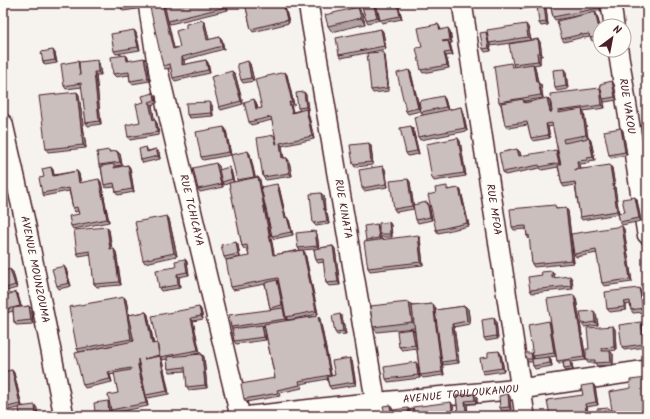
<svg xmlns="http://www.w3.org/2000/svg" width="650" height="419" font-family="Kalam,sans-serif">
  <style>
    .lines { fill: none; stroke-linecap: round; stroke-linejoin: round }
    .street-casing { stroke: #4a1f2b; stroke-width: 22 }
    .street { stroke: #fdfcf7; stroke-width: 19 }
    .wall { fill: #afa4a3; stroke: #4a1f2b; fill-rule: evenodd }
    .shaded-wall { fill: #8e8685; stroke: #4a1f2b }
    .building { fill: #cbbfbe; stroke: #4a1f2b }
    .labels { text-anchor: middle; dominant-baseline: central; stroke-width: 4; stroke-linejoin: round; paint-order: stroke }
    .street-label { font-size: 11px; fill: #4a1f2b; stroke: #fdfcf7 }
  </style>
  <rect width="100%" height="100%" fill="#f6f3ef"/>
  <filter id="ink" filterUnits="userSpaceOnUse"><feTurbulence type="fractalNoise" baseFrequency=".025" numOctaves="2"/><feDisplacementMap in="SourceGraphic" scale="8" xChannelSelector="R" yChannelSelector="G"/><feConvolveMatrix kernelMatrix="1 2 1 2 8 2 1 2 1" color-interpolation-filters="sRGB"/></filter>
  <g filter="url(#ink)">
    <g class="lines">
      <g class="street-casing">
        <g id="street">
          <path id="s1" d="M148,3L158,70L240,416"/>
          <path id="s2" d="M308,3L378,416"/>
          <path id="s3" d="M462,3L525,416"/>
          <polyline points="611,3 614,26"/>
          <path id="s4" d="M618,50L647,234"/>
          <path id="s5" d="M3,124L25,221L64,416"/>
          <path id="s6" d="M251,416L349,405L520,389L647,370"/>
        </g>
      </g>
      <use href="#street" class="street"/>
    </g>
    <g class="wall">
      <polygon points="120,3 136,3 137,9 123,11 121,8"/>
      <polygon points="226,3 228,10 170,24 168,21"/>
      <polygon points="245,3 284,3 289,23 253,32 251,29"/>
      <polygon points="361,3 374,3 380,20 368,23 366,20"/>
      <polygon points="376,3 398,3 402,19 382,23 380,20"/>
      <polygon points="518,3 534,3 535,7 521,9 519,6"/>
      <polygon points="550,3 600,3 601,11 595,12 597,15 600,27 600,39 592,41 590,37 584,38 583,37 564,42 562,39 587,14 555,20 553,17"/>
      <polygon points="544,4 546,7 548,25 541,26 539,23"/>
      <polygon points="358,7 362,13 365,24 332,32 328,26"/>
      <polygon points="203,20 205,23 209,40 220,37 222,40 224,49 184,60 184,65 206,60 208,63 210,73 175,81 173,78 171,68 165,69 163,66 174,48 180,47 186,28"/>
      <polygon points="438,24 440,27 441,30 450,31 452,43 450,43 453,55 446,56 449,68 423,73 421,70 422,47"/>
      <polygon points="528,27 531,40 491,46 490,44 491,51 485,52 483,49 487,33"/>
      <polygon points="381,29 383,32 386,49 341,58 339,55"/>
      <polygon points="134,30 136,33 140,50 116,54 114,51"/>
      <polygon points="538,39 540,42 542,56 540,56 540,64 534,65 535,67 538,82 541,85 543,98 524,101 525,102 550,101 551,112 614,84 617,100 605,102 603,100 605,108 583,111 584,112 588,138 589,138 591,141 595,160 589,161 589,163 580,164 580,169 612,168 619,213 625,212 635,197 637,200 641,221 622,225 620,222 618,214 582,220 580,217 575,185 564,187 562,184 558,167 542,170 540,168 505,175 503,172 520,152 520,156 558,153 553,126 548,127 550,138 533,141 531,138 528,125 507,128 505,125 501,105 499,102 514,67 513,64"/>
      <polygon points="383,52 385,55 389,91 373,93 371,90"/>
      <polygon points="55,53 57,63 45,65 43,62"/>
      <polygon points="126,55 128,58 128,61 147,61 150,81 132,84 130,81 129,75 116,77 113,74"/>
      <polygon points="78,61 79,63 99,63 101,75 96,75 101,124 88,126 86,123 82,87 66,89 64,86"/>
      <polygon points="250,64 254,81 243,83 241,80"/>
      <polygon points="409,70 411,73 420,111 408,114 406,111"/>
      <polygon points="285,72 287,75 294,105 291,105 293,112 300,110 298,108 304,92 306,95 308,110 307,110 308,112 314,139 282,146 284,158 287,158 289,161 292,176 266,180 263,177 276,137 272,120 251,125 249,122 256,102 258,109 262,108"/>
      <polygon points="566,72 568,89 557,91 555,88"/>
      <polygon points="235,74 243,104 221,110 219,107"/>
      <polygon points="77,92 79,95 86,148 48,152 46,149"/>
      <polygon points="156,96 157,103 152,105 154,120 157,123 159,135 130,140 128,137 140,122 144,102"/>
      <polygon points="445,99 448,110 461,107 463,110 467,131 420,140 418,137 423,115 421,112"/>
      <polygon points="212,105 213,116 190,118 187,115"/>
      <polygon points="411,126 413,129 419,154 408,156 406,153"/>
      <polygon points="224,127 226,130 231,155 203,160 201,157"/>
      <polygon points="621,128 623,131 627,155 611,158 609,155"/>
      <polygon points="460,141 466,176 434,181 432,178"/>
      <polygon points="369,143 371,146 373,165 355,167 353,164"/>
      <polygon points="146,147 148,151 156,149 159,152 160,159 143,163 141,160"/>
      <polygon points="109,150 110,152 117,151 120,154 122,165 115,166 116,167 128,165 130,168 134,192 118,195 116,192 115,187 106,188 104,185 101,168 99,165"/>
      <polygon points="250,154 255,178 258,177 260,180 261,187 279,187 286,218 289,220 293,235 274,239 272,236 263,197 274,255 300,250 298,248 317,234 319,248 333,246 335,249 340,285 329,286 326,283 324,262 318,263 316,260 314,249 303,250 305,253 318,314 288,320 286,317 287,321 318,316 320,319 331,376 335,375 352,361 356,385 331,389 329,386 327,379 301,384 302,388 279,393 280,396 246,402 244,399 275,378 264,325 263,326 265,328 266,340 236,344 234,341 232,329 231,327 271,309 270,308 265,284 233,290 231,287 249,256 247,249 244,249 242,246 230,183 224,185 222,182 223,187 200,192 198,189 219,166 219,170 231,170 234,182 238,181 237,180"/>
      <polygon points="51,167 53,170 54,175 77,171 79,174 81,183 101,182 109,222 73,229 71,226 79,214 78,211 75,212 73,208 69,191 44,196 42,193 44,177"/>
      <polygon points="385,169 388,187 364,191 362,188"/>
      <polygon points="408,179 410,182 414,209 396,212 394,209"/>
      <polygon points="459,188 461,191 469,226 438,233 436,230 436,193 449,189 449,190"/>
      <polygon points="324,196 325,211 327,213 329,224 316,226 313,223"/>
      <polygon points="429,205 432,220 418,223 416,220"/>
      <polygon points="557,208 558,209 568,211 574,263 534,267 532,264 530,238 529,239 527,236 526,229 514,230 512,227"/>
      <polygon points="167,216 169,219 177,256 145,263 143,260"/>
      <polygon points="389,222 391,225 392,237 381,237 381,240 420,238 423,265 370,271 368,268 367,241 366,240 379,227"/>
      <polygon points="624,229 632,282 604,286 602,283 597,253 576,257 574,254"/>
      <polygon points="109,230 112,249 116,252 121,285 97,287 94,284 91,254 79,256 77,253"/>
      <polygon points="236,242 238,245 240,257 226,260 224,257"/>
      <polygon points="185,259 187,262 189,275 179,277 180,288 161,291 159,288 176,267"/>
      <polygon points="66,269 71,286 59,289 57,286"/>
      <polygon points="3,272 13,272 17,288 3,292"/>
      <polygon points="554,274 554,278 572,279 573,289 532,293 530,290"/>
      <polygon points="641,291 645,312 633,313 631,310 630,304 626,305 626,310 610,312 607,309"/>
      <polygon points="18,295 21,307 29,306 32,309 33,324 16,325 14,322 13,311 6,313 7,315 3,316 3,296"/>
      <path d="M124,297L126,300L129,315L146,312L148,315L154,344L158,345L199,307L201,310L203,319L193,321L200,353L188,355L202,354L204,357L207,388L189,390L187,387L186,371L170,372L168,369L167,359L162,360L169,394L148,398L146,396L148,406L113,413L111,410L110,406L111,416H99V414L97,415L95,412L109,403L118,393L115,374L110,375L112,382L85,388L83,385L119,344L79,352L77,349ZM130,321L134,341H133Z"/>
      <polygon points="576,298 586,360 571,362 572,364 573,370 566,371 564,368 563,363 559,364 557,361 556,356 543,358 551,360 552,366 535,369 533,366 533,362 528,362 526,359 531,353 533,356 533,359 535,359 533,356 549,321 551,324"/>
      <polygon points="409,302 413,306 433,304 435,307 436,310 465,306 468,309 470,324 454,327 459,363 444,365 442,362 441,355 444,375 423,378 420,375 414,328 377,332 373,327"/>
      <polygon points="340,314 342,317 346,334 337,335 335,332"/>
      <polygon points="596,314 598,325 584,327 582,324"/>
      <polygon points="496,321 498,339 486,341 484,338"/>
      <polygon points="643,325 646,347 624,350 622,347"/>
      <polygon points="412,329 415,332 417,348 402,350 399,347"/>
      <polygon points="615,329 616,350 610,351 613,354 613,365 597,366 595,363 588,363 586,360 589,349"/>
      <polygon points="501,354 504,371 484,374 482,371 488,357"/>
      <polygon points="418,365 420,378 388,382 386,379"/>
      <polygon points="12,370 14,373 22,406 37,408 19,408 3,411 3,372"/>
      <polygon points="593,384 595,387 598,405 587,407 588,416 550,416 583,395"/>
      <polygon points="474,394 477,397 477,403 467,404 468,414 460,415 458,412 456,396"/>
      <polygon points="508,394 510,397 511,410 502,411 500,408"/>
      <polygon points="392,408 393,415 410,411 411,416 386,416 385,414"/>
    </g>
    <g class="shaded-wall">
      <polygon points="134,3 136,3 137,9 135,6"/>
      <polygon points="162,3 164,3 175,52 173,49"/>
      <polygon points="225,3 226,3 228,10 226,7"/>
      <polygon points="283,3 284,3 289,23 287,20"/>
      <polygon points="373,3 374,3 380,20 377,17"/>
      <polygon points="397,3 398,3 402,19 400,16"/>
      <polygon points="598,3 600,3 601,11 599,8"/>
      <polygon points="544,4 546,7 548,25 546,22"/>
      <polygon points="358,7 362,13 365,24 361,18"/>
      <polygon points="595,12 597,15 600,27 600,33"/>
      <polygon points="203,20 205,23 210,43 207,40"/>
      <polygon points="526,24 528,27 531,40 528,37"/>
      <polygon points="448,28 450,31 452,43 450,40"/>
      <polygon points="381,29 383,32 386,49 384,46"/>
      <polygon points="134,30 136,33 140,50 138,47"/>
      <polygon points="486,32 488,35 489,43 490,44 491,51 489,48"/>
      <polygon points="220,37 222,40 224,49 222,46"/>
      <polygon points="538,39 540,42 542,56 540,53"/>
      <polygon points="448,41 450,44 453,55 451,52"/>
      <polygon points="53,50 55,53 57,63 55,60"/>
      <polygon points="383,52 385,55 389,91 387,88"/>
      <polygon points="444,53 446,56 449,68 447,65"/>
      <polygon points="537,53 540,56 540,64 538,61"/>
      <polygon points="126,55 128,58 129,64 127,61"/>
      <polygon points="182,57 184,60 185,68 182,65"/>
      <polygon points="144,58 147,61 150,81 148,78"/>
      <polygon points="97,60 99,63 101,75 98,72"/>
      <polygon points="206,60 208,63 210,73 208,70"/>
      <polygon points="248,61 250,64 254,81 251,78"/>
      <polygon points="533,64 535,67 538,85 536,82"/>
      <polygon points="564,69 566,72 568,89 566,86"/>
      <polygon points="409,70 411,73 420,111 418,108"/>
      <polygon points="232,71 235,74 243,104 241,101"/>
      <polygon points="94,72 96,75 101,124 99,121"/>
      <polygon points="285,72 287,75 294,105 292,102"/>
      <polygon points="612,81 614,84 617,100 615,97"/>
      <polygon points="538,82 541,85 543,98 541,95"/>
      <polygon points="600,88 602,91 605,108 602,105"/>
      <polygon points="77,92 79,95 86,148 83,145"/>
      <polygon points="304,92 306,95 308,110 306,107"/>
      <polygon points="154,93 156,96 157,103 155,100"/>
      <polygon points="443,96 445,99 448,110 446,107"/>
      <polygon points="547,98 550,101 552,115 550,112"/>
      <polygon points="254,99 256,102 258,112 256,109"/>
      <polygon points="149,102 152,105 155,123 153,120"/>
      <polygon points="210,102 212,105 213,116 211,113"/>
      <polygon points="289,102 291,105 294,116 292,113"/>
      <polygon points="461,107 463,110 467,131 465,128"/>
      <polygon points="306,109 308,112 314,139 312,136"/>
      <polygon points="582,109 584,112 588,138 586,135"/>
      <polygon points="155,120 157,123 159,135 157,132"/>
      <polygon points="546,124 548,127 550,138 548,135"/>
      <polygon points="411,126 413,129 419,154 417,151"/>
      <polygon points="224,127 226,130 231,155 229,152"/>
      <polygon points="621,128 623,131 627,155 625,152"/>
      <polygon points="458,138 460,141 466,176 464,173"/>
      <polygon points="589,138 591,141 595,160 593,157"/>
      <polygon points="280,143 282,146 284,162 282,158"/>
      <polygon points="369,143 371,146 373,165 371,162"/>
      <polygon points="156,149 159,152 160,159 158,156"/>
      <polygon points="517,149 520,152 521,159 519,156"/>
      <polygon points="556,150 558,153 561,166 559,163"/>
      <polygon points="117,151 120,154 122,165 120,162"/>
      <polygon points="248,151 250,154 256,180 254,177"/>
      <polygon points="287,158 289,161 292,176 289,173"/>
      <polygon points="577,161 580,164 581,171 578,168"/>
      <polygon points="216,163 219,166 223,187 221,184"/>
      <polygon points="128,165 130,168 134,192 132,189"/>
      <polygon points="610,165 612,168 619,214 617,211"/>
      <polygon points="383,166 385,169 388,187 386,184"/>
      <polygon points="51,167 53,170 55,179 53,176"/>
      <polygon points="229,167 231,170 234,182 232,179"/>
      <polygon points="77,171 79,174 81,186 79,183"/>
      <polygon points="258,177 260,180 275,258 273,255"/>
      <polygon points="99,179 101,182 109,222 107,219"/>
      <polygon points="408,179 410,182 414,209 412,206"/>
      <polygon points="277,184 279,187 287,221 285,218"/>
      <polygon points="459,188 461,191 469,226 467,223"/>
      <polygon points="321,193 324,196 325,211 327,213 329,224 327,221 324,210"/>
      <polygon points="635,197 637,200 641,221 639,218"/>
      <polygon points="427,202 429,205 432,220 430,217"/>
      <polygon points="566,208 568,211 574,263 572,260"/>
      <polygon points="167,216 169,219 177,256 174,253"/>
      <polygon points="287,217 289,220 293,235 291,232"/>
      <polygon points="389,222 391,225 392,237 390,234"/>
      <polygon points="377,224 379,227 379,234 381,237 381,241 379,238"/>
      <polygon points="622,226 624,229 632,282 630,279"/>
      <polygon points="107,227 109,230 112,252 110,249"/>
      <polygon points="315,231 317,234 319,249 317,246"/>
      <polygon points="418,235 420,238 423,265 421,262"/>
      <polygon points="236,242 238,245 240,257 238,254"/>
      <polygon points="333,246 335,249 340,285 338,282"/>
      <polygon points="114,249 116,252 121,285 119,282"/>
      <polygon points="303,250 305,253 318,314 316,311"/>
      <polygon points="185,259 187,262 189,275 187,272"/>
      <polygon points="64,266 66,269 71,286 69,283"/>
      <polygon points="10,269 13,272 17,288 15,285"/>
      <polygon points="552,271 554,274 555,281 552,278"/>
      <polygon points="177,274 179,277 180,288 178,285"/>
      <polygon points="570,276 572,279 573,289 571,286"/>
      <polygon points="277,280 279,284 284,308 282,305"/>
      <polygon points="639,288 641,291 645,312 643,308"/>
      <polygon points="16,292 18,295 22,309 20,306"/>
      <polygon points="574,295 576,298 586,360 584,357"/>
      <polygon points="124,297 126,300 134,342 131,339"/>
      <polygon points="409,302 413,307 416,327 412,322"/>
      <polygon points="624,302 626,305 626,310 624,307"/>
      <polygon points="433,304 435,307 444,375 442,372"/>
      <polygon points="29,306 32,309 33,324 31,320"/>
      <polygon points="465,306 468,309 470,324 467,321"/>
      <polygon points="199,307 201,310 203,319 201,316"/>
      <polygon points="283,308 285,311 287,322 285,319"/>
      <polygon points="594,311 596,314 598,325 595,322"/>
      <polygon points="146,312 148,315 154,347 152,344"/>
      <polygon points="340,314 342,317 346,334 343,331"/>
      <polygon points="318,316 320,319 332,378 330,375"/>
      <polygon points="191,318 193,321 200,353 198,350"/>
      <polygon points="494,318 496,321 498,339 496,336"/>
      <polygon points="549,321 551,324 556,356 554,353"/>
      <polygon points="641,322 643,325 646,347 644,344"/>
      <polygon points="452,324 454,327 459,363 456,360"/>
      <polygon points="262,325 265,328 266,340 264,337"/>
      <polygon points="613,326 615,329 616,350 614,347"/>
      <polygon points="412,329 415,332 417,348 415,345"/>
      <polygon points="157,343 159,346 161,358 162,360 169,394 167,391 160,357 159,355"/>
      <polygon points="499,351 501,354 504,371 502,368"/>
      <polygon points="610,351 613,354 613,365 611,362"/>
      <polygon points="531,353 533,356 534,362 532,359"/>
      <polygon points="202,354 204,357 207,388 205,385"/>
      <polygon points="549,357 551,360 552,366 550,363"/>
      <polygon points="350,358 352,361 356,385 354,382"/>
      <polygon points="138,359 140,369 148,406 146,403 138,366"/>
      <polygon points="570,361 572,364 573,370 571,367"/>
      <polygon points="416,362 418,365 420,378 418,375"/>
      <polygon points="12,370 14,373 22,407 20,404"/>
      <polygon points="108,372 110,375 112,382 110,379"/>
      <polygon points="593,384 595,387 598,405 596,402"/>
      <polygon points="474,394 477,397 477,403 475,400"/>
      <polygon points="508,394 510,397 511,410 509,407"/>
      <polygon points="108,401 110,404 111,416 109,416"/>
      <polygon points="465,401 467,404 468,414 466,411"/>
      <polygon points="451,402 453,405 455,416 453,416"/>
      <polygon points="585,404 587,407 588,416 587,416"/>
      <polygon points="35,405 37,408 38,416 36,416"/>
      <polygon points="390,405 392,408 394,416 391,413"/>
      <polygon points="408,408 410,411 411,416 409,416"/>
      <polygon points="609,408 611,411 612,416 610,416"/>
    </g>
    <g class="building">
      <polygon points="120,3 134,3 135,6 121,8"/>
      <polygon points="149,3 162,3 173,49 180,47 176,31 186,28 186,24 203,20 207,40 220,37 222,46 182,57 182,65 206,60 208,70 173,78 170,64 163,66"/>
      <polygon points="164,3 225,3 226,7 168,21"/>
      <polygon points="245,3 283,3 287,20 251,29"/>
      <polygon points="361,3 373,3 377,17 366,20"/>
      <polygon points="376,3 397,3 400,16 380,20"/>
      <polygon points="518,3 532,3 533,4 519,6"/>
      <polygon points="550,3 598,3 599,8 553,17"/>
      <polygon points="544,4 546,22 539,23 537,5"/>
      <polygon points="358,7 361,18 328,26 325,15"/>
      <polygon points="595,12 600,33 600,36 590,38 589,34 582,35 582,34 562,39 557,21"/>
      <polygon points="438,24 440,30 448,28 450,40 442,41 443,42 448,41 451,52 444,53 447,65 421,70 416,48 422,47 418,28"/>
      <polygon points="526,24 528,37 489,43 487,30"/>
      <polygon points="381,29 384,46 339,55 336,38"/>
      <polygon points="134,30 138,47 114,51 111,34"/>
      <polygon points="486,32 489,48 483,49 480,33"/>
      <polygon points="538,39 540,53 537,53 538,61 513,64 509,44"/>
      <polygon points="53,50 55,60 43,62 41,52"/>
      <polygon points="383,52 387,88 371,90 367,53"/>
      <polygon points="126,55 127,61 144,58 148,78 130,81 129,72 113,74 111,57"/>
      <polygon points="97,60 98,72 94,72 99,121 86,123 81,83 64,86 61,64 78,61 80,75 79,62"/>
      <polygon points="248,61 251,78 241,80 237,64"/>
      <polygon points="511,63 512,67 533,64 536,82 538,82 541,95 499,102 494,66"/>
      <polygon points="564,69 566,86 555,88 553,70"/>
      <polygon points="409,70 418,108 406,111 397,73"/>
      <polygon points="232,71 241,101 219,107 211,77"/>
      <polygon points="285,72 292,102 289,102 292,113 306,109 312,136 280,143 282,158 287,158 289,173 263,177 257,138 274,135 276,144 277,144 271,117 249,122 244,102 254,99 256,109 262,108 255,79"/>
      <polygon points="612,81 615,97 603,99 600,84"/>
      <polygon points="600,88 602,105 558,111 558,113 582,109 586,135 563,139 564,143 589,138 593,157 587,158 587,160 577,161 578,168 575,169 575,170 610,165 617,211 580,217 575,182 562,184 558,165 561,165 552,123 546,124 548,135 531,138 527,122 505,125 501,103 523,99 524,103 547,98 550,112 552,112 550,94"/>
      <polygon points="77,92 83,145 46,149 39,96"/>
      <polygon points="304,92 306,107 298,108 296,93"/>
      <polygon points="154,93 155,100 149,102 153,120 155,120 157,132 128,137 126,125 140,122 136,104 144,102 142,96"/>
      <polygon points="443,96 446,107 421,112 419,101"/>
      <polygon points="210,102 211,113 187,115 186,103"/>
      <polygon points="461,107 465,128 418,137 414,117"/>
      <polygon points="411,126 417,151 406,153 400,128"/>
      <polygon points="224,127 229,152 201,157 196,132"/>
      <polygon points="621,128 625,152 609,155 604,131"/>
      <polygon points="458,138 464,173 432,178 426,144"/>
      <polygon points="369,143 371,162 353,164 350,145"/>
      <polygon points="146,147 147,152 156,149 158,156 141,160 139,149"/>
      <polygon points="517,149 519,156 556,150 559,163 540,167 539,165 503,172 499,153"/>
      <polygon points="109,150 109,152 117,151 120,162 99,165 97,152"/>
      <polygon points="248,151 254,177 237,180 231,155"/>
      <polygon points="216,163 221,184 198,189 193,168"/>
      <polygon points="114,164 114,168 128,165 132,189 116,192 114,183 104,185 101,166"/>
      <polygon points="383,166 386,184 362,188 359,170"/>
      <polygon points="51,167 53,176 77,171 79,183 99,179 107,219 71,226 69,216 79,214 77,207 73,208 69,188 42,193 39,178 44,177 42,169"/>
      <polygon points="229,167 232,179 222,182 219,170"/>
      <polygon points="258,177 273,255 303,250 316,311 286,317 278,278 231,287 226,260 249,256 247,245 242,246 229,183"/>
      <polygon points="408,179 412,206 394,209 390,181"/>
      <polygon points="277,184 285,218 287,217 291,232 272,236 261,187"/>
      <polygon points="447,186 447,190 459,188 467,223 436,230 428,195 436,193 435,188"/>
      <polygon points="321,193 324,210 325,210 327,221 313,223 310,194"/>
      <polygon points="635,197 639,218 620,222 618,213 625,212 622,199"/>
      <polygon points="427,202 430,217 416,220 413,205"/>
      <polygon points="555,205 556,209 566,208 572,260 532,264 529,235 527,236 526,226 512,227 510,209"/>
      <polygon points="167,216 174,253 143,260 135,222"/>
      <polygon points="389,222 390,234 379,234 379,223"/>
      <polygon points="377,224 379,238 366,240 364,226"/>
      <polygon points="622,226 630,279 602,283 596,250 574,254 571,234"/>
      <polygon points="107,227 110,249 114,249 119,282 94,284 90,251 77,253 74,230"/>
      <polygon points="315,231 317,246 298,248 296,233"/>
      <polygon points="418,235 421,262 368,268 364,242"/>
      <polygon points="236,242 238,254 224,257 221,245"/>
      <polygon points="333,246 338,282 326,283 323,259 316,260 314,249"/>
      <polygon points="185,259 187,272 177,274 178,285 159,288 156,270 176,267 175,261"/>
      <polygon points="64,266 69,283 57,286 52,269"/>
      <polygon points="10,269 15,285 3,289 3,272"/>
      <polygon points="552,271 552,278 570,276 571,286 530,290 528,277 542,275 541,272"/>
      <polygon points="277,280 282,305 270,308 265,283"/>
      <polygon points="639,288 643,308 631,310 630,301 624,302 624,307 607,309 605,292"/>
      <polygon points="16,292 20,306 4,310 5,312 3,312 3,296"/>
      <polygon points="574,295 584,357 557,361 547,299"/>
      <polygon points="124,297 131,339 77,349 69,307"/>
      <polygon points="409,302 412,322 373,327 370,306"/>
      <polygon points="433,304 442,372 420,375 412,306"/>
      <polygon points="29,306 31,320 14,322 13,308"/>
      <polygon points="465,306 467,321 452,324 456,360 442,362 435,310"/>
      <polygon points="199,307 201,316 191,318 198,350 160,357 152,316"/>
      <polygon points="283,308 285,319 231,327 229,315"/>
      <polygon points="594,311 595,322 582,324 580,312"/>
      <polygon points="146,312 152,344 157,343 159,355 144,359 160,356 167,391 146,395 138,359 138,366 146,403 111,410 108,395 118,393 114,373 131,370 131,368 108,372 110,379 83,385 75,353 134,341 128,315"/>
      <polygon points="340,314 343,331 335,332 332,316"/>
      <polygon points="318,316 330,375 299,381 300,385 277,390 278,393 244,399 241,384 275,378 264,324"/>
      <polygon points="494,318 496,336 484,338 482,320"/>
      <polygon points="549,321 554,353 533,356 528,325"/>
      <polygon points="641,322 644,344 622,347 619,325"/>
      <polygon points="262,325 264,337 234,341 232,329"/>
      <polygon points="613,326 614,347 601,348 602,351 610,351 611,362 595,363 595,360 586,360 586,349 589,349 587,328"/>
      <polygon points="412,329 415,345 399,347 397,331"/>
      <polygon points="499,351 502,368 482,371 480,358 488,357 488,352"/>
      <polygon points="525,353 531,353 532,359 526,359"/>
      <polygon points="202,354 205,385 187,387 185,367 168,369 167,357"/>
      <polygon points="549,357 550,363 533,366 532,359"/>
      <polygon points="350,358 354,382 329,386 327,377 335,375 332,361"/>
      <polygon points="563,361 570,361 571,367 564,368"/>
      <polygon points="416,362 418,375 386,379 384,367"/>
      <polygon points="12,370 20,404 3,408 3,372"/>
      <polygon points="647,378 647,416 613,416 609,392 631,388 630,380"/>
      <polygon points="593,384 596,402 585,404 587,416 550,416 547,400 583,395 581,386"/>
      <polygon points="474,394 475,400 465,401 466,411 458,412 456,396"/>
      <polygon points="508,394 509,407 500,408 499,396"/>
      <polygon points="108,401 109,416 99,416 99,411 95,412 94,403"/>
      <polygon points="451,402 453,416 415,416 413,407"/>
      <polygon points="35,405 36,416 20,416 19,407"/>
      <polygon points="390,405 391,413 385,414 383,406"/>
      <polygon points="408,408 409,416 393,416 393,410"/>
      <polygon points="609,408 610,416 598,416 597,409"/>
      <polygon points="314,412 315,416 309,416 308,413"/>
      <polygon points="16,413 17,416 6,416"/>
    </g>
  </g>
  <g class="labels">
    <g class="street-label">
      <text stroke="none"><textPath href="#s4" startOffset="57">RUE VAKOU</textPath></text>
      <text stroke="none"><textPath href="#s1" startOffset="212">RUE TCHICAYA</textPath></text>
      <text stroke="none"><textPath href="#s2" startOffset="209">RUE KINATA</textPath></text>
      <text stroke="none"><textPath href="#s3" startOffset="209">RUE MFOA</textPath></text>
      <text stroke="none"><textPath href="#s5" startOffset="149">AVENUE MOUNZOUMA</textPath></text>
      <text stroke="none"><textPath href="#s6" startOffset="211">AVENUE TOULOUKANOU</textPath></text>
    </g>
  </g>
  <rect width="650" height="419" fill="none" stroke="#fdfcf7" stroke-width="16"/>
  <rect x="8" y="8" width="634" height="403" fill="none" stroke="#4a1f2b" stroke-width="1.5" filter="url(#ink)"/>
  <g transform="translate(612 38) rotate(32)"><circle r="19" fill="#fdfcf7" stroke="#b5a4a5"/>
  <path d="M0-3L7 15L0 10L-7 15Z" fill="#4a1f2b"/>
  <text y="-6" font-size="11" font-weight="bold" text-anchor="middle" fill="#4a1f2b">N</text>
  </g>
</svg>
